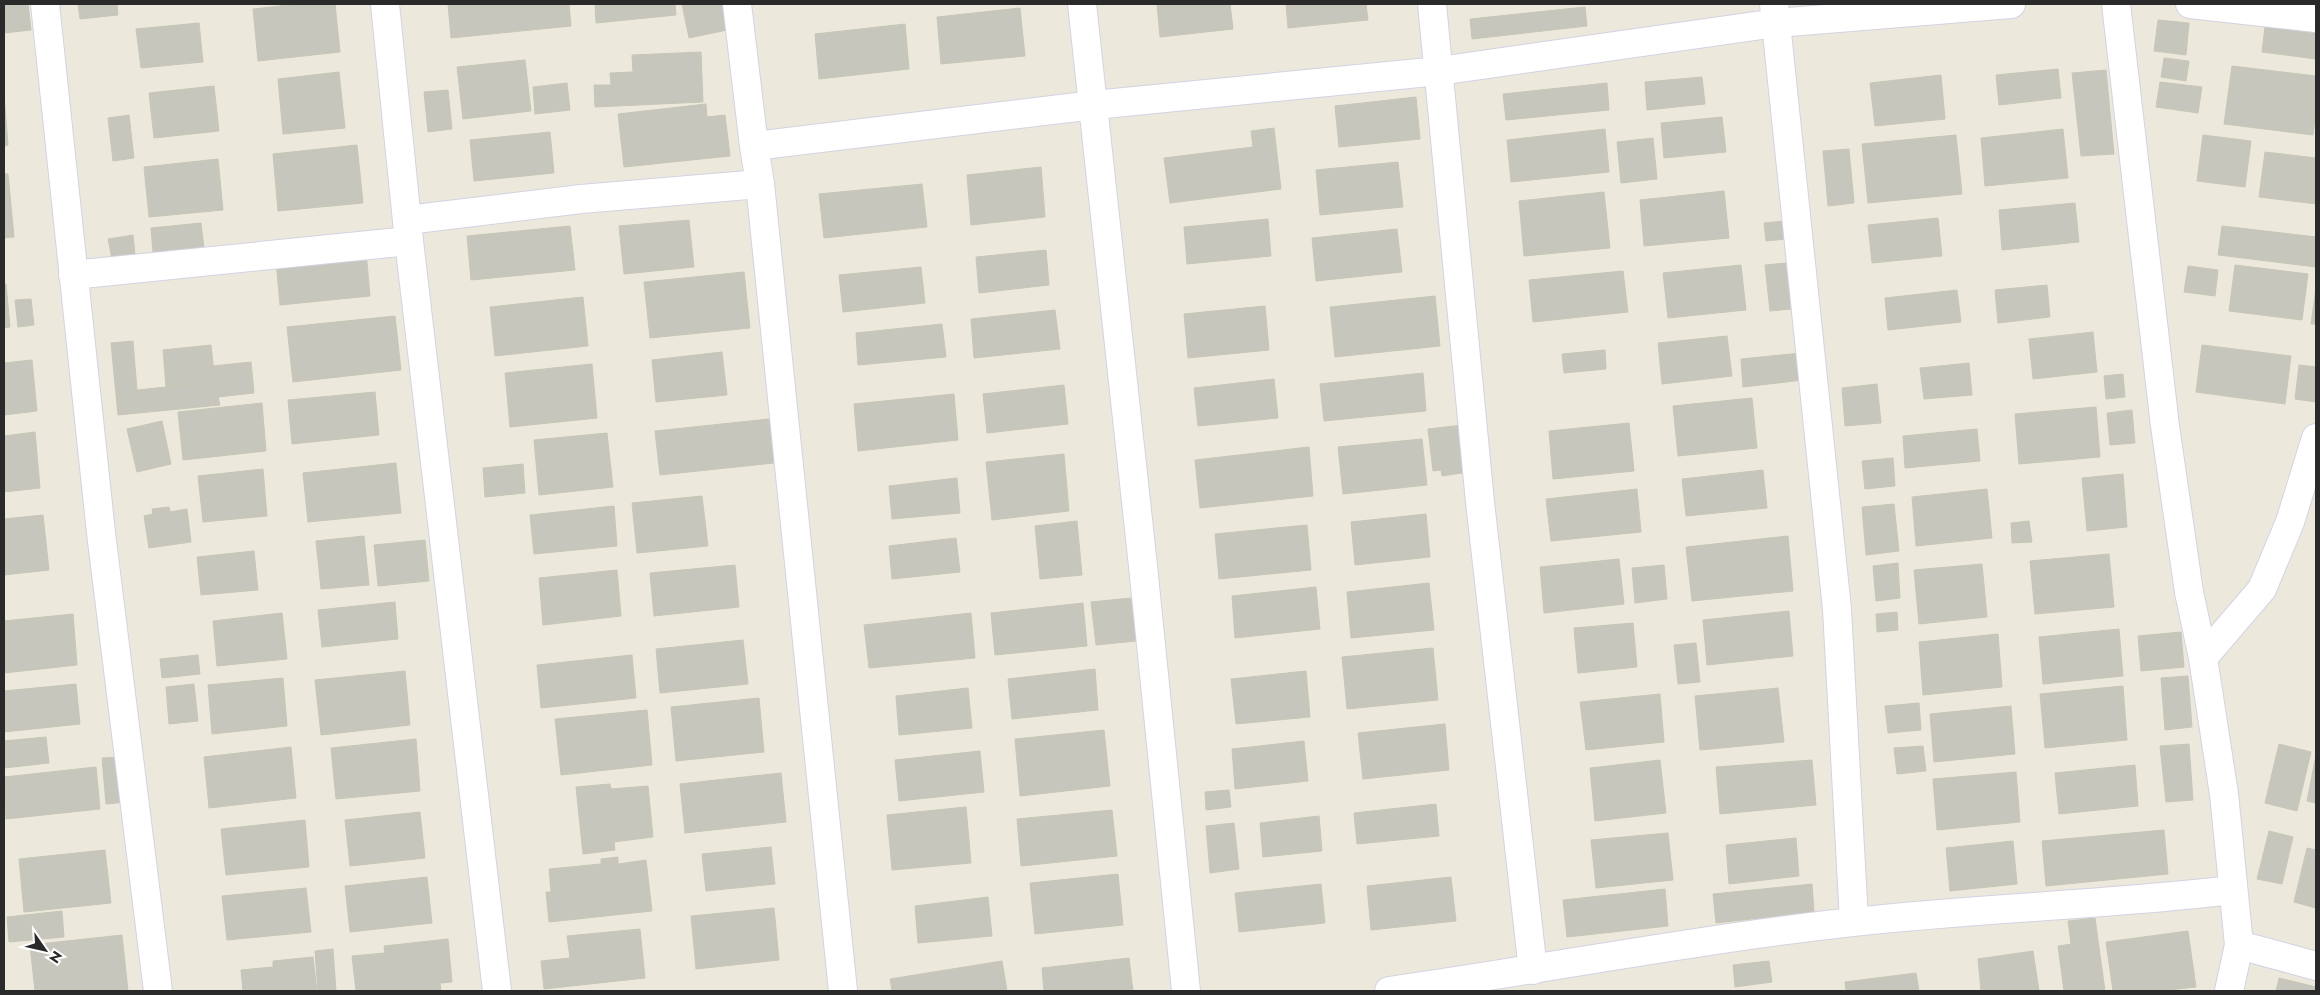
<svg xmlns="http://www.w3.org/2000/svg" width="2320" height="995" font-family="Jost,sans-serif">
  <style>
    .building { fill: #c7c6bc; stroke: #c7c6b6 }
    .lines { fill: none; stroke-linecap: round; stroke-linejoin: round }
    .minor-casing { stroke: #d3d2e3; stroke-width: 30 }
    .minor { stroke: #fff; stroke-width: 28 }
  </style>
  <rect width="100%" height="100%" fill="#ece9dc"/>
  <g class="building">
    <polygon points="4,4 28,4 31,30 4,33"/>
    <polygon points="78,4 117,4 118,15 80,19"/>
    <polygon points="297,4 335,4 340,52 258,61 253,9"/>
    <polygon points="448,4 569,4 571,26 451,38"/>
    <polygon points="595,4 675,4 676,15 596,23"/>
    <polygon points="682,4 722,4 727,30 689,38"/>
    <polygon points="1157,4 1230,4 1233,29 1160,37"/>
    <polygon points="1286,4 1366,4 1368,20 1288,28"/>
    <polygon points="1585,7 1587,26 1472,39 1470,19"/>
    <polygon points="1020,8 1025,56 941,64 937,17"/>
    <polygon points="2158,20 2189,23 2186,55 2154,51"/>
    <polygon points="199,23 203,62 141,68 136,29"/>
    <polygon points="905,24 909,69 819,79 815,34"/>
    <polygon points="2265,27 2316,33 2316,59 2262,52"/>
    <polygon points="701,52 703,102 595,107 594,85 611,85 610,73 633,72 632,55"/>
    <polygon points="2164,58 2189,61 2186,81 2161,77"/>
    <polygon points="525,60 531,111 463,119 457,67"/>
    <polygon points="2232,66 2316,76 2316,111 2313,135 2224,124"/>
    <polygon points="2058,69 2061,98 1999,105 1996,75"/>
    <polygon points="2106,70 2114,154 2081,156 2072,73"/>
    <polygon points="339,72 345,128 283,134 278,79"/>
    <polygon points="1941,75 1945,119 1875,126 1870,83"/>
    <polygon points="1702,77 1705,104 1647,110 1645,82"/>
    <polygon points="2160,82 2202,87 2198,113 2156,107"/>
    <polygon points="567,83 570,110 535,114 533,87"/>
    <polygon points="1607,83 1609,110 1506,120 1503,94"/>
    <polygon points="214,86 219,131 154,138 149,93"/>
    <polygon points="448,90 452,129 428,132 424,92"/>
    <polygon points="4,95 8,145 4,146"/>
    <polygon points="1416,97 1420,139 1339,147 1335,106"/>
    <polygon points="706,104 707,117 725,115 730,156 624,167 618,114"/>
    <polygon points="129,115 134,158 113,161 108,118"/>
    <polygon points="1722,117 1726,152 1664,158 1661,123"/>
    <polygon points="1274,128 1281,189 1170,203 1164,158 1253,147 1251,131"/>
    <polygon points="1605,129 1609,172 1511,182 1507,140"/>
    <polygon points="2063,129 2068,178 1985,186 1981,138"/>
    <polygon points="550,132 554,173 474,181 470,140"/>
    <polygon points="1956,135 1962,194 1868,203 1862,144"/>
    <polygon points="2203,135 2251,141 2245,187 2197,181"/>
    <polygon points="1653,138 1657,179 1621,183 1617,142"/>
    <polygon points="357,145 363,203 278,211 273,154"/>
    <polygon points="1849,149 1854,203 1828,206 1823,151"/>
    <polygon points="2265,152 2316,158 2316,204 2259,197"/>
    <polygon points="218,159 223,210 149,217 144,167"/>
    <polygon points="1398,162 1403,207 1320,215 1316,170"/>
    <polygon points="1041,167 1045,217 971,225 967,175"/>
    <polygon points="4,174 8,174 14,237 4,238"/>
    <polygon points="922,184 927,227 824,238 819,194"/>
    <polygon points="1724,191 1729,238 1644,246 1640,200"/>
    <polygon points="1604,192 1610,248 1524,256 1519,201"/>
    <polygon points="2075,203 2079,242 2002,250 1999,210"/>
    <polygon points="1938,218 1942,256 1872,263 1868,225"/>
    <polygon points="1268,219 1271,256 1187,264 1184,227"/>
    <polygon points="689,220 694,267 624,274 619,226"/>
    <polygon points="1785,221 1786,239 1766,241 1764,223"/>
    <polygon points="201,223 204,248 153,252 151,228"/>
    <polygon points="570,226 575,270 471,280 467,236"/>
    <polygon points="2222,226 2316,237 2316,267 2218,255"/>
    <polygon points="1397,229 1402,272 1316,281 1312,238"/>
    <polygon points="133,235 135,255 112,259 108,239"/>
    <polygon points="1046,250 1049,285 979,293 976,257"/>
    <polygon points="366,251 370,296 280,305 276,260"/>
    <polygon points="1786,263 1791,309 1770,311 1765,265"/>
    <polygon points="1741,265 1746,310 1668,318 1663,273"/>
    <polygon points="2235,265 2308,274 2302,320 2229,311"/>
    <polygon points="2188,266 2218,270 2215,296 2184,292"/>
    <polygon points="921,267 925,303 843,312 839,275"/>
    <polygon points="1623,271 1628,312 1533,322 1529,280"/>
    <polygon points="744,272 750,328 650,338 644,282"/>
    <polygon points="4,284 6,284 10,327 4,328"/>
    <polygon points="2047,285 2050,317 1998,323 1995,290"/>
    <polygon points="2316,288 2316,324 2311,324"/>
    <polygon points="1957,290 1961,322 1888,330 1885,298"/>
    <polygon points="1435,296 1440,346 1335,357 1330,307"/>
    <polygon points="583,297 588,346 495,356 490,307"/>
    <polygon points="31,299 34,325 18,327 15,300"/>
    <polygon points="1265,306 1269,350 1188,358 1184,314"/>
    <polygon points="1055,310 1060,349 974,358 971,319"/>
    <polygon points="395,316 401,370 293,382 287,327"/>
    <polygon points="942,324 946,357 858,365 856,333"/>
    <polygon points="2093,332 2097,372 2033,379 2029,339"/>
    <polygon points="1727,336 1732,376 1662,384 1658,343"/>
    <polygon points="133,341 137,390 215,382 213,366 251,362 254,393 218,397 220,405 118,415 111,343"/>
    <polygon points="211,345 215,382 166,387 163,350"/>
    <polygon points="2202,345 2291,356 2285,404 2196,392"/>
    <polygon points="1605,350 1606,369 1564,373 1562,354"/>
    <polygon points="722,352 727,395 656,402 652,360"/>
    <polygon points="1801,353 1803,380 1743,387 1741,359"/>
    <polygon points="32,360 37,411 4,415 4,363"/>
    <polygon points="1969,363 1972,395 1924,399 1920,368"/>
    <polygon points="592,364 597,418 510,427 505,373"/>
    <polygon points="2299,365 2316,367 2316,402 2295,399"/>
    <polygon points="1423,373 1426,411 1324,421 1320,384"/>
    <polygon points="2123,374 2125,397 2106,399 2104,376"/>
    <polygon points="1274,379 1278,418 1198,426 1194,388"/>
    <polygon points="1877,384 1881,423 1845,426 1842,388"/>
    <polygon points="1064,385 1068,424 987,433 983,394"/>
    <polygon points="375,392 379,435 292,444 288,400"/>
    <polygon points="954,394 958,440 858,451 854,404"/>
    <polygon points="1752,398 1757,448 1678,456 1673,406"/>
    <polygon points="262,403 266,451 183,460 178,412"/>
    <polygon points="2096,407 2100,457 2019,464 2015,414"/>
    <polygon points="2132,410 2135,443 2110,445 2107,413"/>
    <polygon points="769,419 774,463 660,475 655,431"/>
    <polygon points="162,421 171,464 137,472 127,429"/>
    <polygon points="1629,423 1634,471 1553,479 1549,431"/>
    <polygon points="1463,425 1468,472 1442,476 1441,470 1433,471 1428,429"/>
    <polygon points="1977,429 1980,461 1905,468 1903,436"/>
    <polygon points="35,432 40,488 4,492 4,436"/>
    <polygon points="607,433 613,487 539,495 534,440"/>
    <polygon points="1422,439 1427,485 1343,494 1338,447"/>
    <polygon points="1309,447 1313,496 1200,508 1195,460"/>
    <polygon points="1064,454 1069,511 992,520 986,462"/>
    <polygon points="1893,458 1895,486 1865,489 1862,461"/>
    <polygon points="396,463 401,513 308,522 303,473"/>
    <polygon points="523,464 525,493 485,497 483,468"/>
    <polygon points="263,469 267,516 203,522 198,476"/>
    <polygon points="1763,470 1767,508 1686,516 1682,479"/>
    <polygon points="2123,474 2127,527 2087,531 2082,478"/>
    <polygon points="957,478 960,513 892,519 889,486"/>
    <polygon points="1637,489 1641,532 1551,541 1546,499"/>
    <polygon points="1987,489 1992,538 1916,546 1912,497"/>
    <polygon points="702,496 708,546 637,553 632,503"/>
    <polygon points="1894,504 1899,551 1866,555 1862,507"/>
    <polygon points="614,506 617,546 534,554 530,515"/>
    <polygon points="169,507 170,512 187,509 191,542 149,548 144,516 153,514 152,509"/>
    <polygon points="1426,514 1430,557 1355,565 1351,522"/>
    <polygon points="43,515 49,570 4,575 4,519"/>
    <polygon points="1077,521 1082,575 1040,579 1035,526"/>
    <polygon points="2029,521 2032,542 2012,543 2011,523"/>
    <polygon points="1307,525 1311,570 1219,579 1215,534"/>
    <polygon points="364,536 369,585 321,589 316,541"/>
    <polygon points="1788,536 1793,591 1692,601 1686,547"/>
    <polygon points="956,538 960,572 892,579 889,546"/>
    <polygon points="425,540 429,581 378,586 374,545"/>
    <polygon points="254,551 258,590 201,595 197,557"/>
    <polygon points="2109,554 2114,607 2035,614 2030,561"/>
    <polygon points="1619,559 1624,604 1544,613 1540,567"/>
    <polygon points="1898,563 1900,598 1876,601 1873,566"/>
    <polygon points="1982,564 1987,617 1919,624 1914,570"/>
    <polygon points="735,565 739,607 654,616 650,573"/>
    <polygon points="1664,565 1667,599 1635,603 1632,568"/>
    <polygon points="617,570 621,616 543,625 539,578"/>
    <polygon points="1429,583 1434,630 1351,638 1347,592"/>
    <polygon points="1316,587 1320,629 1235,638 1232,596"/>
    <polygon points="1131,598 1136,641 1096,645 1091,602"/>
    <polygon points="395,602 398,639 322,647 318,610"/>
    <polygon points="1083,603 1087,646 995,655 991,613"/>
    <polygon points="1789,611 1793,656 1707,665 1703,620"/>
    <polygon points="1897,612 1898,630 1877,632 1876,614"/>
    <polygon points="282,613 287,659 217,666 213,621"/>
    <polygon points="971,613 975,658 869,668 864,625"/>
    <polygon points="73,614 77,665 4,673 4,621"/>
    <polygon points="1633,623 1637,667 1578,673 1574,628"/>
    <polygon points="2119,629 2123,676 2043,684 2039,637"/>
    <polygon points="2181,632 2184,667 2141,671 2138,636"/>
    <polygon points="1998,634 2002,687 1923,695 1919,642"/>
    <polygon points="743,640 748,684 660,693 656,649"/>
    <polygon points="1696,643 1700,682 1678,684 1674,645"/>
    <polygon points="1433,648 1438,700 1347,709 1342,657"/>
    <polygon points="198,655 200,674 162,678 160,659"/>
    <polygon points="632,655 636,698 541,708 537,665"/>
    <polygon points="1095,669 1098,710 1012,719 1008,679"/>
    <polygon points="405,671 410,725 321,735 315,680"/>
    <polygon points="1306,671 1310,717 1236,724 1231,679"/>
    <polygon points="2188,676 2192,727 2165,730 2161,678"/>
    <polygon points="283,678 287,726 212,734 208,685"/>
    <polygon points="76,684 80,724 4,732 4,691"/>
    <polygon points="194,684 198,721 169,724 166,687"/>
    <polygon points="2123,686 2127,740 2045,748 2040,694"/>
    <polygon points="968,688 972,728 899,735 896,696"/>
    <polygon points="1778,688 1784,742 1700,750 1695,696"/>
    <polygon points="1660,694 1664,742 1586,750 1580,702"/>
    <polygon points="759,698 764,752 676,761 671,707"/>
    <polygon points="1919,703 1921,730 1888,733 1885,706"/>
    <polygon points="2011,706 2015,754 1934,762 1930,714"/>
    <polygon points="647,710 652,765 561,775 555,719"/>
    <polygon points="1445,724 1449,770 1363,779 1358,733"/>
    <polygon points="1104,730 1110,786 1020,796 1015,739"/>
    <polygon points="46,737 49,763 4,768 4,741"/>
    <polygon points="416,739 420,791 336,799 331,748"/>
    <polygon points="1304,741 1308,781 1235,789 1232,749"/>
    <polygon points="2189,744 2193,800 2166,802 2160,746"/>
    <polygon points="2279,744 2311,752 2297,811 2265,803"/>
    <polygon points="1923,746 1926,771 1897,774 1894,748"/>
    <polygon points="291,747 296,798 209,808 204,757"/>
    <polygon points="980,751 984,792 899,801 895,760"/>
    <polygon points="2316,755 2316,803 2307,801"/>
    <polygon points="122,757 126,802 106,804 102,758"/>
    <polygon points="1660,760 1666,813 1595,821 1590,768"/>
    <polygon points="1812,760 1816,805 1720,814 1716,767"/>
    <polygon points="2135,765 2138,806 2059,814 2055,773"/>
    <polygon points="96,767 100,809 6,819 4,777"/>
    <polygon points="2016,772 2020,822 1937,830 1933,779"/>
    <polygon points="781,773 786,822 685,833 680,784"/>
    <polygon points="610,784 611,789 648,786 653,837 614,842 615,850 583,854 576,787"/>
    <polygon points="1229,790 1231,807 1206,810 1205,792"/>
    <polygon points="1436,804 1439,836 1357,844 1354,813"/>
    <polygon points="966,807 971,863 892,870 887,815"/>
    <polygon points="1112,810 1117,856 1021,866 1017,819"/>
    <polygon points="420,812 425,858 350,866 345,820"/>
    <polygon points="1319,816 1322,851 1263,857 1260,823"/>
    <polygon points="305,820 309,867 226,875 221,829"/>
    <polygon points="1234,823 1239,869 1210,873 1206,826"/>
    <polygon points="2164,830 2168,874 2046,886 2042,841"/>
    <polygon points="2269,831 2293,837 2282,884 2257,879"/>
    <polygon points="1668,833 1673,880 1596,888 1591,840"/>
    <polygon points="1796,838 1799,876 1729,884 1726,845"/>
    <polygon points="2013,841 2017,884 1950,891 1946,848"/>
    <polygon points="771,847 775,884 706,891 702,854"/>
    <polygon points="2307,848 2316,850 2316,908 2294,902"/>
    <polygon points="105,850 111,903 24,912 19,859"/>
    <polygon points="618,857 618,864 646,860 652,911 549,922 546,892 551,892 549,869 601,864 601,859"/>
    <polygon points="1118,874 1123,925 1035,934 1030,883"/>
    <polygon points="427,877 432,923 350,932 345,886"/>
    <polygon points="1451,877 1456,921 1371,930 1367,886"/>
    <polygon points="1321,884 1325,923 1239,932 1235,893"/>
    <polygon points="1812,884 1814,912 1716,923 1713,894"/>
    <polygon points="306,888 311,932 227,940 222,896"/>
    <polygon points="1665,889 1668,926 1567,937 1563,900"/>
    <polygon points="988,897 992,936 918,943 915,906"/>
    <polygon points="774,908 779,960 696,969 691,916"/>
    <polygon points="62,911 64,937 9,942 7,917"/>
    <polygon points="2095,918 2105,991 2064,991 2058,946 2071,944 2068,921"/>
    <polygon points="640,929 645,978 544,989 541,961 570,958 567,936"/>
    <polygon points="2188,931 2196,987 2160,991 2113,991 2106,942"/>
    <polygon points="122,935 128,991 35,991 30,945"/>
    <polygon points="448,939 452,982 440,983 441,991 356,991 352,956 385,953 384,946"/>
    <polygon points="333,949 336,991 318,991 315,951"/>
    <polygon points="2033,951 2039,991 1981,991 1978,959"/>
    <polygon points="313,957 317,991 243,991 241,970 273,967 273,961"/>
    <polygon points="1129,958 1133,991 1044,991 1042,968"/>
    <polygon points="1002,961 1007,991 892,991 890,979"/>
    <polygon points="1769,961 1772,982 1735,987 1733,965"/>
    <polygon points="1916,973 1919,991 1846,991 1845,982"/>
    <polygon points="2279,978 2316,987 2316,991 2276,991"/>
  </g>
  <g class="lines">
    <g class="minor-casing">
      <g id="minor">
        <polyline points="45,4 101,533 158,991"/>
        <polyline points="385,4 409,241 497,991"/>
        <polyline points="737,4 754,146 760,184 843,991"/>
        <polyline points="1082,4 1143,566 1186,991"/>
        <polyline points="1432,4 1480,502 1533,970"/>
        <polyline points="1774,4 1837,609 1854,921"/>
        <polyline points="2116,4 2165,426 2189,592 2203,658 2224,794 2239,945 2316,966"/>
        <polyline points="2190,4 2316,18"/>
        <polyline points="754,146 1094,105 1439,71 1776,23 2011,4"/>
        <polyline points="407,220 581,199 760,184"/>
        <polyline points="73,275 409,241"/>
        <polyline points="2203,658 2262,589 2290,522 2316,438"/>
        <path d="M1389,991C1544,969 1698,939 1853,922C1979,908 2106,905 2232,890"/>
        <polyline points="2229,991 2239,945"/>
      </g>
    </g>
    <use href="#minor" class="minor"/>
  </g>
  <rect width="2320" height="995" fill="none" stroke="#2a2a2a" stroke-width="10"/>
  <g transform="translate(45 950) rotate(124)" stroke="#ffffff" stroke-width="4" paint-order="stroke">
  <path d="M0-4L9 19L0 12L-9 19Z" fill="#2a2a2a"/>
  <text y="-8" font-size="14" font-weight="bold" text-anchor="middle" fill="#2a2a2a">N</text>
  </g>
</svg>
